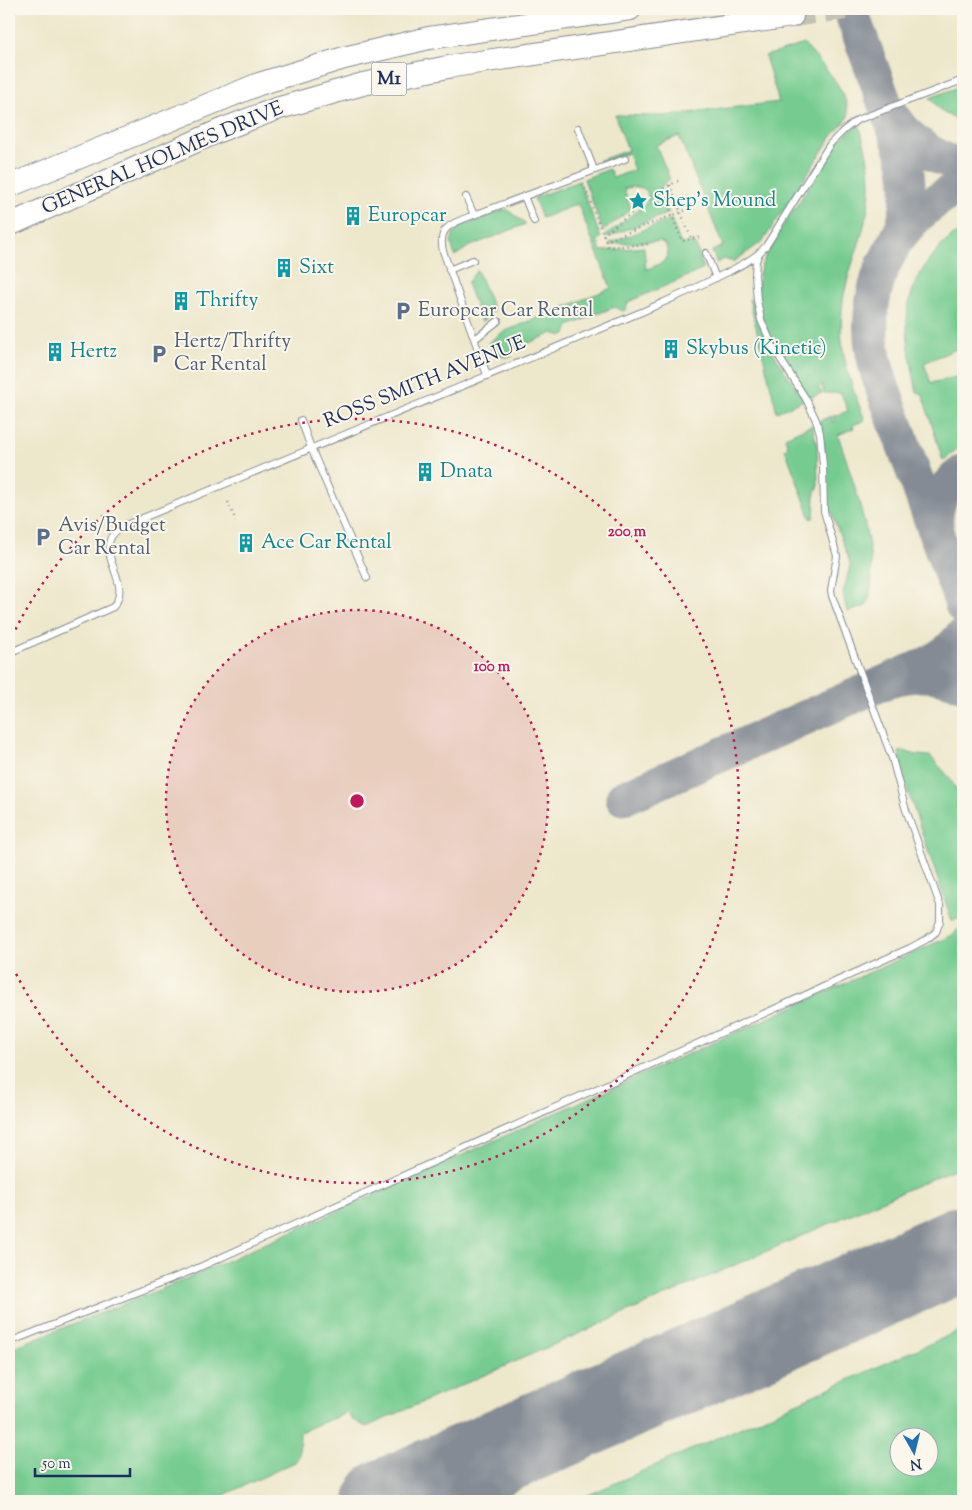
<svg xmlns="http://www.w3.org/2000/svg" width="972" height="1510" font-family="'Sorts Mill Goudy',serif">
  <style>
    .green { fill: #76cc90; stroke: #487e77; fill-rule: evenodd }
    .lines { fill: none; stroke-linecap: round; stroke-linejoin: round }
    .taxiway { stroke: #848b94; stroke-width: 35 }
    .runway { stroke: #848b94; stroke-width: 86 }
    .motorway-tunnel { stroke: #c3c2b5; stroke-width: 22; stroke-dasharray: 22 11; stroke-linecap: butt }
    .service-casing { stroke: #848b94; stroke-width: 8 }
    .motorway-casing { stroke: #848b94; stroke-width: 24 }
    .path { stroke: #848b94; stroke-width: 2.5; stroke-dasharray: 1 4; stroke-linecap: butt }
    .service { stroke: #fff; stroke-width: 6 }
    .motorway { stroke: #fff; stroke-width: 22 }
    .ring { fill: none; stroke: #c2185b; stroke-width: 2.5; stroke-dasharray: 2.5 5 }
    .labels { text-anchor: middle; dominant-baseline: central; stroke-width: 4; stroke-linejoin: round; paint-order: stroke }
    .shield { fill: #fbf7ec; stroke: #5e6b89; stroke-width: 1 }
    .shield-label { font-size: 19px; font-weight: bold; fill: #1b2f5e }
    .street-label { font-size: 20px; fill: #1b2f5e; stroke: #fbf7ec }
    .culture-label { font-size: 20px; fill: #0d838f; stroke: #fbf7ec; text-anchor: start }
    .service-label { font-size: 20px; fill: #4e5e75; stroke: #fbf7ec; text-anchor: start }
    .centre { fill: #c2185b; stroke: #fbf7ec; stroke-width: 2.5 }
    .ring-label { font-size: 15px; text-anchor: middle; font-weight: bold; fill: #c2185b; stroke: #fbf7ec; stroke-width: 4; stroke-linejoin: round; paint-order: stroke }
  </style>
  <rect width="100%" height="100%" fill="#fbf7ec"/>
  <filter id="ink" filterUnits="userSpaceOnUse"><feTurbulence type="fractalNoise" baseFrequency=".02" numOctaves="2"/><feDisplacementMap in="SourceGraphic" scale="10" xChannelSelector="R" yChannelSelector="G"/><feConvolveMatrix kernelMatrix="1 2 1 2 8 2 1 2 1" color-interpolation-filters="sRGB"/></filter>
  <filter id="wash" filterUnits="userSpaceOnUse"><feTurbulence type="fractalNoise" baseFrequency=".0096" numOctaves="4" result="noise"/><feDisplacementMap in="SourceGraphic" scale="20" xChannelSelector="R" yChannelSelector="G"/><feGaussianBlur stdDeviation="1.12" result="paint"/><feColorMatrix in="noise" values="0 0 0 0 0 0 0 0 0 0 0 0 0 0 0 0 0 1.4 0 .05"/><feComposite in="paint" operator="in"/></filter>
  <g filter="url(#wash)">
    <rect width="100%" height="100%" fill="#ede7cb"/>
    <g class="green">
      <path d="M804,44C822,66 849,88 848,118L832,136L763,241L733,262L724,259L717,263L712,251L723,246L679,136L656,145L670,179L659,188L669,213L607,237L606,235L645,205C655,187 637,184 624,189L631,209L603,231L584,179L609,169L613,178L634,170L628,153L603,162L598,161L628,150L615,115L663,116L779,102L765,56Z"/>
      <polygon points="963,85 963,123 942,112 930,98"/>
      <path d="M859,125C873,170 874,194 860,240C853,263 844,285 842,310C838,351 850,383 865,420L853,425L854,428L838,435C851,475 885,567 866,606L847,612L843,593L850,566V562L826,498L825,451L819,421L831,416L833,422L835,421L833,416L848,411L841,393H824L822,385L818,387L822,393L809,398C784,359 743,312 763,262C773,238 791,215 805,193C820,168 833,139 859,125Z"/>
      <path d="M579,181L601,238L597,240L601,251L644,247L646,270L663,262L668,256L666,245L660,241L610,244V243L671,219L681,244L695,243L704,269L628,302L625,310L623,311L614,307L569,326L566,334L561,336L553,333L514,349L511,357C500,358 493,352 488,343L503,332L611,288L578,204L542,218L534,198Z"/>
      <polygon points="506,209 526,224 468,247 455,256 451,243 454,232 463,225"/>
      <path d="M963,228V346L924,363L931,383L963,375V447L956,450L943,461L922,393H917C913,372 908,350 907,328C905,286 930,251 963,228Z"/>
      <polygon points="477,270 494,311 483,321 481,321 467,283"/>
      <path d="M749,299L754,302C760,339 784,369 804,400L777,412Z"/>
      <polygon points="812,425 817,446 818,489 816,489 815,493 814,517 811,519 785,449 788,447 785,437"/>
      <polygon points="904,751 916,755 930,756 949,777 963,801 963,917 952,921 906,786 899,752"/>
      <polygon points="963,924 963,1165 366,1427 352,1419 346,1413 300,1432 299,1456 295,1462 211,1501 9,1501 9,1349 184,1280 953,935"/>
      <path d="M963,1329V1501H575ZM900,1438H930V1468H900Z"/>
    </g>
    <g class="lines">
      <g class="taxiway">
        <path d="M850,9L902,150C911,180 911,213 896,241C890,253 882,265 878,279C867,313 869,348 880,381L963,607"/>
        <path d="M895,119C912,144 935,158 963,166"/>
        <path d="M899,237C916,215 938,196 963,186"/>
        <path d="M937,534C932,508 942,486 963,472"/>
        <path d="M901,677C922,673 944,675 963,685"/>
        <polyline points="623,798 929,663 947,652 963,635"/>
        <polyline points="407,1501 425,1487 508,1450"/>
      </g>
      <polyline class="runway" points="387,1501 963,1248"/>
    </g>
  </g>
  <g filter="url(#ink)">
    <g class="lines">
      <polyline class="motorway-tunnel" points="792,16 845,9"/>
      <g class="service-casing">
        <g id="service">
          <polyline points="578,128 594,170"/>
          <polyline points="524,196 534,221"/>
          <polyline points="466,197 474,215"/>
          <polyline points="706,253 716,278"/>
          <polyline points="449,270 473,260"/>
          <polyline points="475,339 498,321"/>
          <path d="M487,375L443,251C437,226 453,223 474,215L625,159"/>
          <polyline points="301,420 311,448 367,578"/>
          <path d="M9,653L113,607C136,581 87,550 121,527L644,311C672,299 700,286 728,272C741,265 756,258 766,246L830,144L843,131L857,120L963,80"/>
          <polyline points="9,1342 191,1271 910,948 927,939 936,932 940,921 940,905 905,807 892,758 832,596 831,590 837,556 824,511 823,465 820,433 816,420 806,399 774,349 761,320 757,300 755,275 756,261 759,253"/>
        </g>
      </g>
      <g class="motorway-casing">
        <g id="motorway">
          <polyline points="9,186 259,84 344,58 429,38 630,9"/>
          <polyline points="9,225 221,130 276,109 363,84 453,66 792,16"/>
        </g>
      </g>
      <g class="path">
        <polyline points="678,181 662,189 682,241 700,237"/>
        <polyline points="583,184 606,241 689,209"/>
        <polyline points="670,185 691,238"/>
        <polyline points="603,235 633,212"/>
        <polyline points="606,241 608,247 648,244"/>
        <polyline points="228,502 236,521"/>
      </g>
      <use href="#service" class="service"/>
      <use href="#motorway" class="motorway"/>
    </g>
  </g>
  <circle cx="357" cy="801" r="191" fill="#c2185b" fill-opacity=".12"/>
  <g class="ring">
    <circle cx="357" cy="801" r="191"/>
    <path d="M9 643A382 382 0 1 1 9 959"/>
  </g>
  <defs>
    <g id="sight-bare" transform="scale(1.5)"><path d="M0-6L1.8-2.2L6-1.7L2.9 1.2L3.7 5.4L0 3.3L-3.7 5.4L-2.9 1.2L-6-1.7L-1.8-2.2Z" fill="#0f9aa8" stroke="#fbf7ec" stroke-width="2.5" paint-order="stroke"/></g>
    <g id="building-bare" transform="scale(1.5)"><path d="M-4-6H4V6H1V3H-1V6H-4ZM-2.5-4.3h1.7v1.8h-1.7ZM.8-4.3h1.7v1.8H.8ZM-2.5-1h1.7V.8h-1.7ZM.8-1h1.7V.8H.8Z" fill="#0f9aa8" stroke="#fbf7ec" stroke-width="2.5" paint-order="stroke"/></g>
    <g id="parking-bare" transform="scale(1.5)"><path d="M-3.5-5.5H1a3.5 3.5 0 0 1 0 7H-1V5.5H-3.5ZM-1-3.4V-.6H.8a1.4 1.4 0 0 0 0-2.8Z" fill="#5c6f8a" stroke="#fbf7ec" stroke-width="2.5" paint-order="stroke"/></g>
  </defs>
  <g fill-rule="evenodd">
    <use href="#sight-bare" x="638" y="201"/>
    <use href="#building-bare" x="353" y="216"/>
    <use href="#building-bare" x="284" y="268"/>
    <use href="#building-bare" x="181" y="301"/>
    <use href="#parking-bare" x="403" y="311"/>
    <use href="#building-bare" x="671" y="349"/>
    <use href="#building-bare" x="55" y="352"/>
    <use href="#parking-bare" x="159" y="354"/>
    <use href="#building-bare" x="425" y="472"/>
    <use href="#parking-bare" x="43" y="537"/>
    <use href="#building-bare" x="246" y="543"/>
  </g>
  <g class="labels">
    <rect class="shield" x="371.5" y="62.5" width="35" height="33" rx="4"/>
    <g class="shield-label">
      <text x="389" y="79">M1</text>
    </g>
    <g class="street-label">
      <text transform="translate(163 159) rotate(-23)">GENERAL HOLMES DRIVE</text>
      <text transform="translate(425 383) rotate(-22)">ROSS SMITH AVENUE</text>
    </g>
    <g class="culture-label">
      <text x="653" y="201">Shep's Mound</text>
      <text x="368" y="216">Europcar</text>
      <text x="299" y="268">Sixt</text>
      <text x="196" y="301">Thrifty</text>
      <text x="686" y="349">Skybus (Kinetic)</text>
      <text x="70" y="352">Hertz</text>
      <text x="440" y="472">Dnata</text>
      <text x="261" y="543">Ace Car Rental</text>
    </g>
    <g class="service-label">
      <text x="418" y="311">Europcar Car Rental</text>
      <text x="174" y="342">Hertz/Thrifty<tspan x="174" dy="23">Car Rental</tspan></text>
      <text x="58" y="526">Avis/Budget<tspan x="58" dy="23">Car Rental</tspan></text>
    </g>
  </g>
  <circle cx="357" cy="801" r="8" class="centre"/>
  <g class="ring-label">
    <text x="627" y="536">200 m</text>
    <text x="492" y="671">100 m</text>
  </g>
  <rect width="972" height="1510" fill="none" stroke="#fbf7ec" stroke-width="30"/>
  <g transform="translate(914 1452) rotate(172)"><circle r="24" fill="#fbf7ec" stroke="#a1a7b3"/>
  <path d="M0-4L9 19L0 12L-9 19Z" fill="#1f6fb2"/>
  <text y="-8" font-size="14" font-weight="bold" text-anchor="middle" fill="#1b2f5e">N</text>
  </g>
  <path d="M35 1468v8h95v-8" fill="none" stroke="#1b2f5e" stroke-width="2.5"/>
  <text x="42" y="1468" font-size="15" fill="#1b2f5e" stroke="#fbf7ec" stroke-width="4" paint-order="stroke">50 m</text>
</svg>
